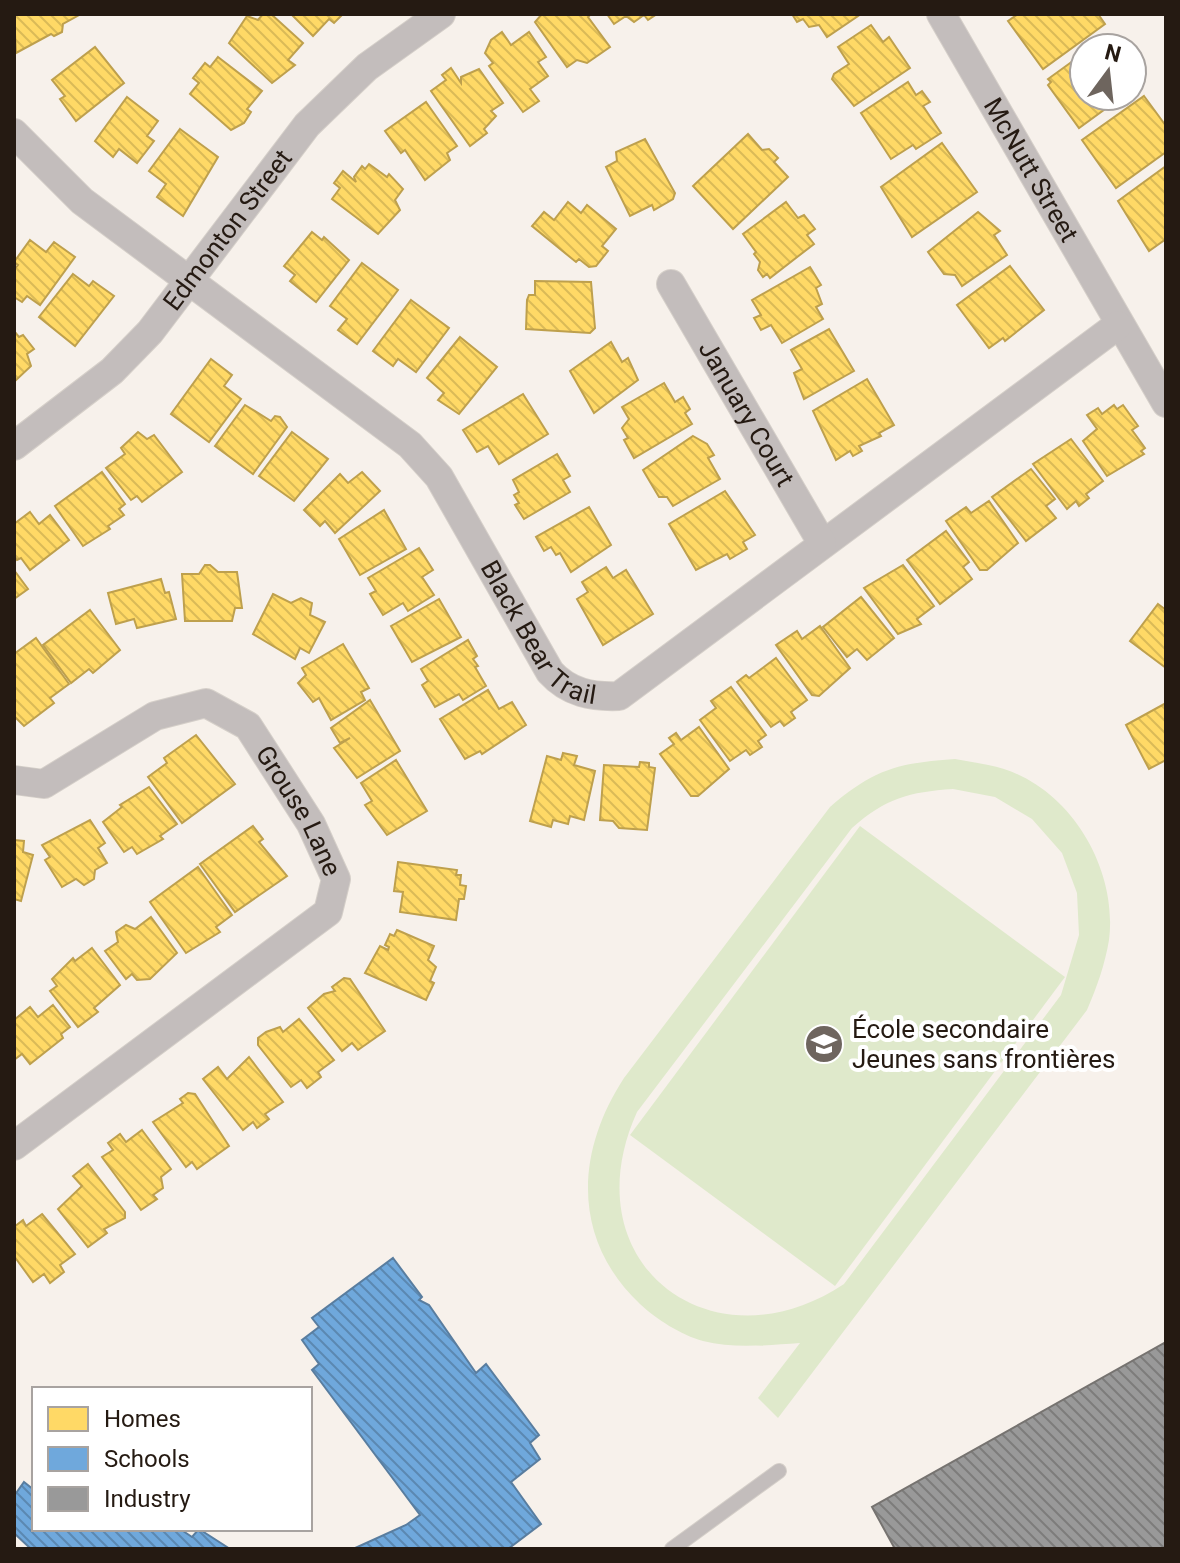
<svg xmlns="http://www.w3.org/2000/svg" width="1180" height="1563" font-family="Roboto,sans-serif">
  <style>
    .garden { fill: #dfe9cb; fill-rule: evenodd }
    .homes { fill: url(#homes-back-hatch); stroke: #bea04d; stroke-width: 2 }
    .schools { fill: url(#schools-back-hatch); stroke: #597d9f; stroke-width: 2 }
    .industry { fill: url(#industry-back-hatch); stroke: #767370; stroke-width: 2 }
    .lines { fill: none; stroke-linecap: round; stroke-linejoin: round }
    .lane-casing { stroke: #d5cfc9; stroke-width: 16 }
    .street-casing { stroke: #d5cfc9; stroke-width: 30 }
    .lane { stroke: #c3bdbc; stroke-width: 14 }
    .street { stroke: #c3bdbc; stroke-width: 28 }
    .labels { text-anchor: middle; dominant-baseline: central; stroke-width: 8; stroke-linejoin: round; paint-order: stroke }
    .street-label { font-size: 26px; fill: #251a12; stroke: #fff }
    .poi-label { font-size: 26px; fill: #251a12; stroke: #fff; text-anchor: start }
  </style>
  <defs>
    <pattern id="homes-back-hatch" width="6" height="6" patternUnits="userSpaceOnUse" patternTransform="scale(2)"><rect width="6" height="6" fill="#ffd966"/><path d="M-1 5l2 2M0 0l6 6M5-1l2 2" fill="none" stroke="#daba57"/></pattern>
    <pattern id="schools-back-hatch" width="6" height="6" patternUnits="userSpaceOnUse" patternTransform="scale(2)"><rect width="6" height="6" fill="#6fa8dc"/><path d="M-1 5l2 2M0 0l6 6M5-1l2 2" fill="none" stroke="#5b88b1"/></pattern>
    <pattern id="industry-back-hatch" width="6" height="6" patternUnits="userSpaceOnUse" patternTransform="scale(2)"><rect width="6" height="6" fill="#999"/><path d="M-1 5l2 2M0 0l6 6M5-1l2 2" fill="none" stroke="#7d7c7b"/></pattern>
  </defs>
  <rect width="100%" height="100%" fill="#f7f1eb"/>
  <g class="garden">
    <path d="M955,759C971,762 988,764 1004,769C1072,791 1118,870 1109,940C1105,964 1097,987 1087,1010L778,1418L758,1398L800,1343C768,1345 734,1349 703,1341C681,1335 656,1319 640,1304C572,1240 575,1153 624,1078L830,807C874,769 898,763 955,759ZM953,789L995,797L1032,819L1062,853L1077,893L1079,935L1061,995L844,1284C712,1372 569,1263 637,1112L852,828C886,798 909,792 953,789Z"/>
    <polygon points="860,826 1065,977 835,1286 630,1135"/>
  </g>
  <g class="homes">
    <polygon points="14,14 81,14 63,24 62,32 54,36 51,34 16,53"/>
    <polygon points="263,14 271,14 303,43 288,60 295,65 272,83 229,43 247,16 258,20"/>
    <polygon points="291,14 343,14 334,23 329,19 313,36"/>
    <polygon points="542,14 591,14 588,17 610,47 587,63 577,60 567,67 535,22"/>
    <polygon points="607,14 657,14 648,20 644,15 634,22 626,16 614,24"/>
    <polygon points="792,14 861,14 827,37 819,25 809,27 803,19 797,22"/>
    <polygon points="1018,14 1098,14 1105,24 1043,69 1008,21"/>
    <polygon points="871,25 883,42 889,37 910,68 854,106 832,79 834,74 849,64 838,47"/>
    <polygon points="502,32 511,45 529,32 546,57 538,62 548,76 530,89 539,101 523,112 489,66 493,63 485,53 491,40"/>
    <polygon points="95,47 124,83 76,121 60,99 65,96 52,80"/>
    <polygon points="1132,52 1142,62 1136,71 1144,81 1132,90"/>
    <polygon points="1084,53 1084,96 1123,96 1079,128 1048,85 1051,82 1048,79"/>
    <polygon points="218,57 262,91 247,109 251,112 244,123 231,130 190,94 199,83 193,78 205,63 210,67"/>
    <polygon points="451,68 461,83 461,77 479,69 503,103 491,111 496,116 484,129 487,133 470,146 431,91 446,80 442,75"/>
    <polygon points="908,82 916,95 922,91 930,102 923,106 941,133 916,149 913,145 891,159 861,113"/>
    <polygon points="1144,96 1166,126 1166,152 1116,188 1082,140"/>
    <polygon points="127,97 158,121 147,136 154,141 137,163 119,149 113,157 95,141"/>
    <polygon points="426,102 457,146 447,153 450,160 425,180 405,150 401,153 385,131"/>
    <polygon points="180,129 218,157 183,216 157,197 166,184 149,171"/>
    <polygon points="748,134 762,150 769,149 778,158 774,162 788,177 733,229 693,186"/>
    <polygon points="645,139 675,193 673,199 654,210 652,205 630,216 606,167 617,161 616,152"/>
    <polygon points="942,143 977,192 912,237 881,187"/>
    <polygon points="369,164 387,177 389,174 403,189 395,200 400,210 378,234 332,199 340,188 334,183 343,171 356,182 354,177 362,166 365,169"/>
    <polygon points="1166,166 1166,239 1149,251 1118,201"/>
    <polygon points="568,202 581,213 587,205 616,229 602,246 608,251 596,266 589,267 579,259 576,262 532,226 544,212 554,220"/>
    <polygon points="786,202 798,218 804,215 815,229 807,235 814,244 770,278 767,274 763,277 758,270 760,262 754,254 756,252 743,234"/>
    <polygon points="978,212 1000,231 994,235 1007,255 962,286 955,275 944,274 928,252"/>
    <polygon points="312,232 322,240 324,237 349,260 316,302 290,281 295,275 284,266"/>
    <polygon points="30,240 46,252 54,242 75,257 40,305 27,296 22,302 14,297 14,270 18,265 14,262"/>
    <polygon points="362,263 398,290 357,344 338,330 347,319 330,306"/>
    <polygon points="1010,266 1044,310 1005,341 1003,338 989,348 957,305"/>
    <polygon points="810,267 821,285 816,288 822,304 816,307 823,319 782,343 771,325 761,330 754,318 761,315 752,300"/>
    <polygon points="73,274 89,286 93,281 114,296 75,346 39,317"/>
    <polygon points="535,281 591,282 595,328 590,333 526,329 527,300 529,295 535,295"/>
    <polygon points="411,300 449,328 416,372 398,359 393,366 373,351"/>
    <polygon points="829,329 854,371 804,399 794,373 802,369 791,350"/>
    <polygon points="14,331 19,337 23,335 34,349 27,354 31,366 14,382"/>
    <polygon points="460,337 497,367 459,414 438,400 444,393 427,378"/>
    <polygon points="611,342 622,362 628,358 638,380 594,413 570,371"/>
    <polygon points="211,359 232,375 224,386 241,399 209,442 171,414"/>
    <polygon points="867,379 894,425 879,433 881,436 859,446 862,451 853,456 850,451 836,460 813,411"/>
    <polygon points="664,383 675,402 683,397 690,409 685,413 692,424 634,458 624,440 628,438 622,428 629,419 622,407"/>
    <polygon points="523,394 548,434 499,464 488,446 477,452 463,430"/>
    <polygon points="245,405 271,421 275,416 280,417 287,427 253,474 215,446"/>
    <polygon points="1114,405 1117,409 1123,405 1138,426 1132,430 1145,448 1141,451 1144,454 1107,476 1083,441 1097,429 1087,415 1098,408 1102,414"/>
    <polygon points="138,432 147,439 154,435 182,472 142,502 137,496 131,500 106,468 125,454 121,448"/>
    <polygon points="292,432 328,459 294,501 259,476"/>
    <polygon points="693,436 707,444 714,455 708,458 720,479 673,506 667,497 659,497 643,470"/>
    <polygon points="1071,439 1103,481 1086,494 1089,498 1079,506 1076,501 1067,509 1033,464"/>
    <polygon points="557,454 570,476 563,480 570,492 524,519 515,505 519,503 514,495 519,492 513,480"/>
    <polygon points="1031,469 1055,499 1046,506 1056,518 1026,541 992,497"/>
    <polygon points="102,472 125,504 119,509 124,515 108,526 110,529 83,546 55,506"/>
    <polygon points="362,472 380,491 335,533 325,521 320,526 304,510 340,474 348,483"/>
    <polygon points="725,491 755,535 743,542 747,549 730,559 727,554 696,570 669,524"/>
    <polygon points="989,501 1018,543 987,570 980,570 946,521 966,507 971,513"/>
    <polygon points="589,507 611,545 571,572 560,553 556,555 551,547 544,551 536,537"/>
    <polygon points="384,510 406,549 360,575 339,539"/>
    <polygon points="30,512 39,524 50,515 69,540 30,570 21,558 17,560 14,556 14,524"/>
    <polygon points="946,531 969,562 963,567 972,579 940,604 907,560"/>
    <polygon points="419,548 433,570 422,577 434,595 408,611 403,603 383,615 370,594 376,591 368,578"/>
    <polygon points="205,565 210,565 218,572 237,572 242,608 235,608 232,621 185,621 182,574 199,574"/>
    <polygon points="903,565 934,606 917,619 921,624 898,634 864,588"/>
    <polygon points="606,567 613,578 626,570 653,614 603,645 577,599 588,592 582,582"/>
    <polygon points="14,570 28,589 14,599"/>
    <polygon points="161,579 165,593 169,592 176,619 137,628 134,619 116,624 108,593"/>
    <polygon points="273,594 291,603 301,598 312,603 310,615 325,622 309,653 300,648 295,659 253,634"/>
    <polygon points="861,597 894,638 867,660 857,649 847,657 823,627"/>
    <polygon points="439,599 461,637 412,662 391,626"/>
    <polygon points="1158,604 1166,610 1166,668 1130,641"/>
    <polygon points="90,610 120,650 93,673 89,669 71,683 43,645"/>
    <polygon points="820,626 850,668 819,696 812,695 776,645 797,631 802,639"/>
    <polygon points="36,638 69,684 50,698 54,703 24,726 14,716 14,654"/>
    <polygon points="468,640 477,656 473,659 478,666 475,667 486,686 463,700 459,694 435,707 422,685 428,681 421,669"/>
    <polygon points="343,644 369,688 361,692 365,700 331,720 319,698 313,702 298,683 306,675 302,668"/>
    <polygon points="776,658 807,700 791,712 795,718 784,726 780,721 771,727 737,682 746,675 749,678"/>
    <polygon points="731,687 766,735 758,741 762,747 750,755 746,750 730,761 700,720 716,708 711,701"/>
    <polygon points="488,690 499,709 512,702 526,725 482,754 480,751 465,759 440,719"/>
    <polygon points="370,700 400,751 357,778 334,748 350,738 340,743 331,728"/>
    <polygon points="1166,703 1166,760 1149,769 1126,725"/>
    <polygon points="699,727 729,769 698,796 691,796 660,754 674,744 669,738 676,733 681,740"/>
    <polygon points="196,735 235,784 182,823 148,777 167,763 164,758"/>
    <polygon points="563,753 577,756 574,765 595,771 584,820 570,816 568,824 553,820 551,827 530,821 547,756 561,760"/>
    <polygon points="396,760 427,811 387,835 365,805 372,801 361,783"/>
    <polygon points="640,762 649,763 649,767 655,768 647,830 619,828 613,821 600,820 604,765 639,767"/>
    <polygon points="149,787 177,824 160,836 163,839 137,854 132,847 124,852 103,822 122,807 120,805"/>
    <polygon points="90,820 105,843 98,848 107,863 95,870 94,879 84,885 76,879 62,887 45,860 50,857 42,845"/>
    <polygon points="253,826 263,839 259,842 287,876 235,912 200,864"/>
    <polygon points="14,840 24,841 23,852 33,855 21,901 14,899"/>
    <polygon points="398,862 457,870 456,875 461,875 460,885 466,886 464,899 459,899 456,920 400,912 403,892 394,891"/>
    <polygon points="198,867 232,915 216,927 220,932 186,953 150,902"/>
    <polygon points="151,917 177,953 150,979 137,980 132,974 126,979 105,951 118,942 116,932 126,925 135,929"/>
    <polygon points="397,930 434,946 428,960 436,967 430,981 434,983 426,1000 365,973 380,946 388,950 389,947 385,945 390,934 394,936"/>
    <polygon points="92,948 120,985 94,1008 98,1012 78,1027 50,991 57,986 52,979 73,958 75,961"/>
    <polygon points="344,978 350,979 385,1031 358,1050 352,1043 342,1051 308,1008 324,994 335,991 332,987"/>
    <polygon points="53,1005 70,1027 61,1034 63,1038 30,1064 22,1054 14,1060 14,1020 30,1007 38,1017"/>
    <polygon points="299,1019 334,1060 318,1072 321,1077 307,1088 301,1080 291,1087 258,1045 258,1038 266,1032 280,1027 283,1032"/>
    <polygon points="249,1057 283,1102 265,1114 269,1119 257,1128 253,1122 243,1130 203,1079 218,1067 227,1079"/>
    <polygon points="188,1093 195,1094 229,1146 197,1169 192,1162 186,1167 153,1122 183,1103 180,1099"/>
    <polygon points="142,1130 171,1169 161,1177 163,1188 153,1195 157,1199 141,1210 102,1157 113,1150 108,1143 120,1134 126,1142"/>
    <polygon points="88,1164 125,1212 125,1218 104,1229 107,1233 88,1247 58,1209 82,1186 73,1176"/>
    <polygon points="42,1214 75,1254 60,1265 64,1272 50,1283 44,1274 33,1282 14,1256 14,1227 23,1220 26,1226"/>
  </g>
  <g class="schools">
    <polygon points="393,1258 422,1297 419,1300 429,1305 476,1373 486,1364 539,1435 530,1443 540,1459 511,1482 541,1524 508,1549 353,1549 406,1525 420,1515 312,1370 319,1364 302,1340 319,1327 312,1318"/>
    <polygon points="24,1482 34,1490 34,1529 180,1529 192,1537 199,1529 230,1549 31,1549 14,1533 14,1496"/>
  </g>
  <polygon class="industry" points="1166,1342 1166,1549 895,1549 872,1507"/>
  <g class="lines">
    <g class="lane-casing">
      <polyline id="lane" points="672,1549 779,1471"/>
    </g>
    <g class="street-casing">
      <g id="street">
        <path id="s1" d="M941,14L1166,403"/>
        <path id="s2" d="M14,133L82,201L410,445L439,477L550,672C569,693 592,697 619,696L1118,325"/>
        <path id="s3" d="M671,284L822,543"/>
        <path id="s4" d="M14,446L112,371L150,332L307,125L367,67L441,14"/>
        <path id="s5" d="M14,780L44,784L155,716L206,703L248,726L311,824L336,879L328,912L14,1146"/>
      </g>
    </g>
    <use href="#lane" class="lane"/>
    <use href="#street" class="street"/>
  </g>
  <defs>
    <g id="school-disc" transform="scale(2)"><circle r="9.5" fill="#6e655e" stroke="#fff"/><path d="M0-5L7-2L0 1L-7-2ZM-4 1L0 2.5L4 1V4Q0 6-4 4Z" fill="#fff"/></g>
  </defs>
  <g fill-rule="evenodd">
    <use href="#school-disc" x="824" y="1044"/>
  </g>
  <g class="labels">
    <g class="street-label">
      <text stroke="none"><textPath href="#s1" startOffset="180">McNutt Street</textPath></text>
      <text stroke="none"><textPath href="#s4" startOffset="306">Edmonton Street</textPath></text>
      <text stroke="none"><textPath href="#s3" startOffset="150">January Court</textPath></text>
      <text stroke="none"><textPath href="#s2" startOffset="736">Black Bear Trail</textPath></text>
      <text stroke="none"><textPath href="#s5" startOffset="360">Grouse Lane</textPath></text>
    </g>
    <g class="poi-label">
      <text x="852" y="1029">École secondaire<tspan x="852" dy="30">Jeunes sans frontières</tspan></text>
    </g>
  </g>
  <rect width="1180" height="1563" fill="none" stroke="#251a12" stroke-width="32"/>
  <rect x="32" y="1387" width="280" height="144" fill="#ffffff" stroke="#a8a3a0" stroke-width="2"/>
  <rect x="48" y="1407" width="40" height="24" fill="#ffd966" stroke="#a8a3a0" stroke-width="2"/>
  <text x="104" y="1427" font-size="24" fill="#251a12">Homes</text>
  <rect x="48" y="1447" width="40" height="24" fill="#6fa8dc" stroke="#a8a3a0" stroke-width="2"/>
  <text x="104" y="1467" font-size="24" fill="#251a12">Schools</text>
  <rect x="48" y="1487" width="40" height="24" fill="#999999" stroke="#a8a3a0" stroke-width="2"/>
  <text x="104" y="1507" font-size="24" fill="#251a12">Industry</text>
  <g transform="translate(1108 72) rotate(15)"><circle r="38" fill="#ffffff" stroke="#a8a3a0" stroke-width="2"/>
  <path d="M0-6L14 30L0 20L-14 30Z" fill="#6e655e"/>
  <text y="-12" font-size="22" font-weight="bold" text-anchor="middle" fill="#251a12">N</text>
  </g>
</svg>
